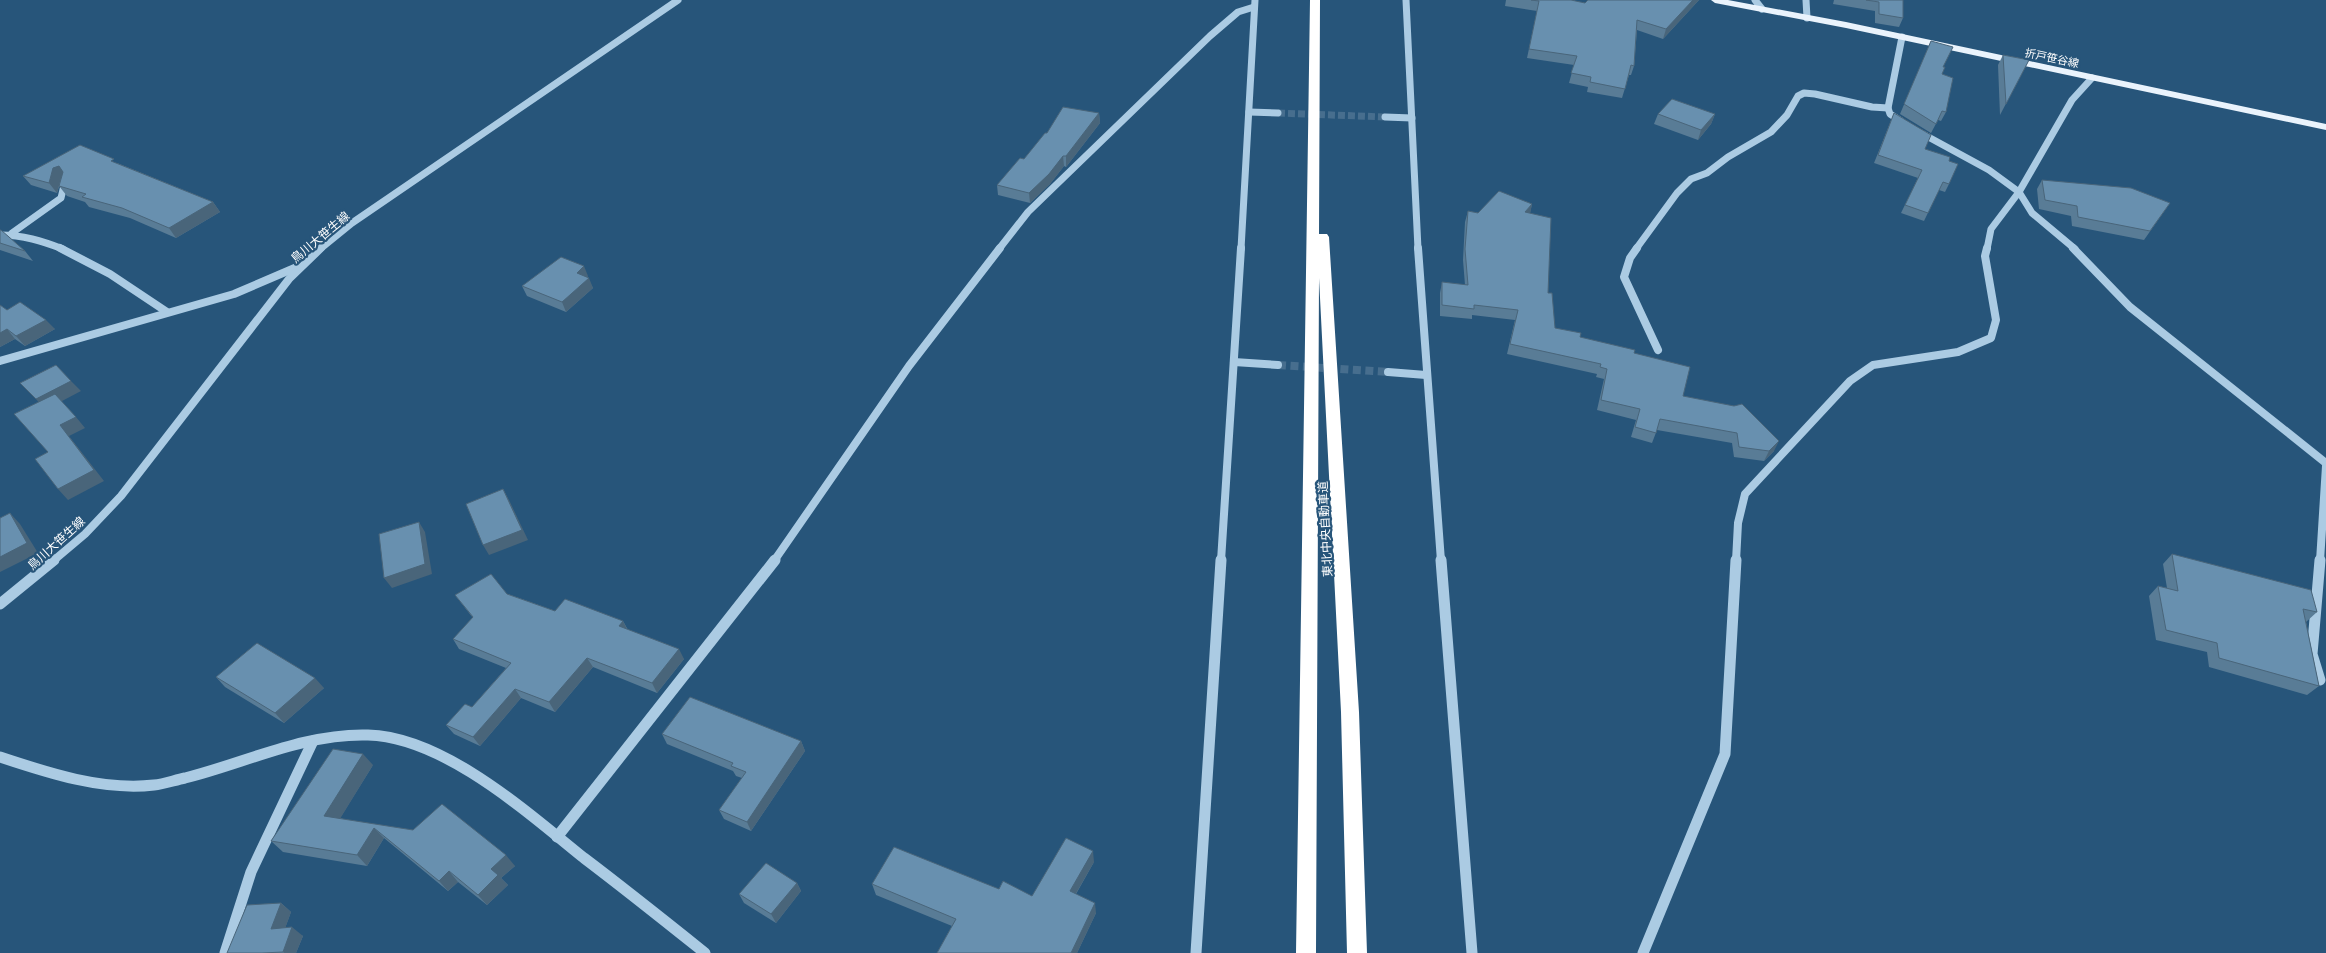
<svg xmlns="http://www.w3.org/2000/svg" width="2326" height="953" font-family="'IBM Plex Sans','Noto Sans JP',sans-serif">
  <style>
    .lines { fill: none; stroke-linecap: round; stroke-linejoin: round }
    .minor-tunnel-far1 { stroke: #476e8e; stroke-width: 7; stroke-dasharray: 7 3; stroke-linecap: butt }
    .minor-tunnel { stroke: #476e8e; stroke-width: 8; stroke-dasharray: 8 4.5; stroke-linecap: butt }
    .minor-far2 { stroke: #abcbe3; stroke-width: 7 }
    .minor-far1 { stroke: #abcbe3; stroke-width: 8 }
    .minor { stroke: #abcbe3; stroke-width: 11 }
    .major { fill: #eaf3fc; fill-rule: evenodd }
    .highway { fill: #fff; fill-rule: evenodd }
    .wall { fill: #597c96 }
    .shaded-wall { fill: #49657a }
    .building { fill: #6890af; stroke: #49657a }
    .labels { text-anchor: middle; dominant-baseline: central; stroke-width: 4.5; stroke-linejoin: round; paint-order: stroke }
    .far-street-label { font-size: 11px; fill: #fff; stroke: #27557a }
    .street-label { font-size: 12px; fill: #fff; stroke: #27557a }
  </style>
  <rect width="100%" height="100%" fill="#27557a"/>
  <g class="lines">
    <polyline class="minor-tunnel-far1" points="1278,113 1385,117"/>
    <polyline class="minor-tunnel" points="1278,365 1388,372"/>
    <g class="minor-far2">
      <polyline points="1406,0 1418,249"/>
      <polyline points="1755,0 1762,9"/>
      <polyline points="1806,0 1807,18"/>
      <polyline points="1249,112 1278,113"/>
      <polyline points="1385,117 1412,118"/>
      <polyline points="1901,121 1890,114 1888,108 1902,37"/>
      <polyline points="1921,133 1989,170 2019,192 2032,213 2075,249"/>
      <polyline points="12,233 61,198 65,181"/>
      <path d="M0,235C23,235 42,241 63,249"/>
      <polyline points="320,249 352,223 678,0"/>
      <polyline points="999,249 1028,212 1210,36 1238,12 1254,7"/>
      <polyline points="1241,249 1255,0"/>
      <polyline points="1636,249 1677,193 1691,179 1707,173 1728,157 1771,132 1787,115 1798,96 1804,93 1815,94 1872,107 1888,108"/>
      <polyline points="1987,249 1991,229 2019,192 2072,100 2092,78"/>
    </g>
    <g class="minor-far1">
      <polyline points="60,248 110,274 167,312"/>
      <polyline points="1418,248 1441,561"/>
      <polyline points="1637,248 1630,258 1624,277 1658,350"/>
      <polyline points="2073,248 2130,307 2326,463"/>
      <polyline points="0,361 234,294 297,267"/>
      <polyline points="1234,362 1278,365"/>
      <polyline points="1388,372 1426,375"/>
      <polyline points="53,561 85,534 121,496 289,279 321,248"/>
      <polyline points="774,561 909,366 1000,248"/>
      <polyline points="1221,561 1241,248"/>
      <polyline points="1736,561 1738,523 1745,494 1850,381 1873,365 1958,352 1991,338 1996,320 1985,256 1987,248"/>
      <polyline points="2320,561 2326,466"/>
    </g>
    <g class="minor">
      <polyline points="1441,560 1472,953"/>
      <polyline points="0,604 54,560"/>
      <polyline points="2320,680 2312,654 2320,560"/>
      <path d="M0,757C48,773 103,791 154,785C164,784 175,780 185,778C245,763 305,733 368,735C444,737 528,813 584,858C625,889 665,921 705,953"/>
      <polyline points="557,837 775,560"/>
      <polyline points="225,953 251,872 313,741"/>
      <polyline points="1196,953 1221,560"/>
      <polyline points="1643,953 1725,754 1736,560"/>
    </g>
    <polygon class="major" points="1711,0 1728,0 1846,22 2326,124 2326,130 1846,28 1715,3"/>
    <polygon class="highway" points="1310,0 1320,0 1319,234 1327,234 1329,237 1359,712 1367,953 1347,953 1341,712 1319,278 1316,953 1296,953"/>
  </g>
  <g class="wall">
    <polygon points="1506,0 1571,0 1585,3 1699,0 1663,39 1637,30 1634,66 1631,75 1629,75 1622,98 1587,92 1588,87 1569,83 1574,65 1527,58 1537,11 1505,6"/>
    <polygon points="1834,0 1903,0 1903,18 1899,27 1875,23 1875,11 1833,4"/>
    <polygon points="1931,41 1943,67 1942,74 1946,112 1941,121 1938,120 1931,133 1900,114"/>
    <polygon points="2003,55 2029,60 2000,115 1998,65"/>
    <polygon points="1099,113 1100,123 1066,167 1064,166 1050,184 1030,203 998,195 997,185 1024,159 1047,133"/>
    <polygon points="1894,113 1925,149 1949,161 1949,184 1945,192 1939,190 1924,221 1901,213 1918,178 1874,163"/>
    <polygon points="1658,114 1715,114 1711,124 1698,140 1654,124"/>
    <polygon points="117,163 213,202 220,212 176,238 130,218 89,207 85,202 67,196 59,186 62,178 57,193 31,185 23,176"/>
    <polygon points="2042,180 2170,203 2144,240 2072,226 2071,216 2039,209 2037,189"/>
    <polygon points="1532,204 1530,213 1555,328 1580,337 1634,353 1683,396 1774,451 1764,461 1734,457 1732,443 1657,430 1652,443 1631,437 1636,420 1597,410 1604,379 1596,377 1597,374 1507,354 1515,320 1472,315 1472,319 1440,316 1440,293 1442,282 1465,285 1463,260 1465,222 1468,211 1478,213"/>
    <polygon points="0,230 25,251 33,261 0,250"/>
    <polygon points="588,276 587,277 593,288 566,312 527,296 522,286"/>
    <polygon points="0,305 7,310 55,329 25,346 15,339 0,347"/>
    <polygon points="2172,554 2317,612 2306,622 2319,686 2307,695 2209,667 2207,652 2156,640 2149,596 2158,586 2167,588 2163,564"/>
    <polygon points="507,594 555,611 623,621 628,630 684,659 657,693 593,667 555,712 521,698 480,746 454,734 446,725 472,707 506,668 459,649 453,639 473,618 455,595"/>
    <polygon points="216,677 324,688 284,723 225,687"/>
    <polygon points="662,734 801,741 805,751 751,831 724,819 719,810 742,778 736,776 733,771 667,744"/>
    <polygon points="373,765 340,818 515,866 501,878 508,885 487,905 458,882 448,891 384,838 367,866 283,852 271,841"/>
    <polygon points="1094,862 1076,894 1096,913 1077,953 937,953 952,926 876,895 872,884 999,889 1032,896"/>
    <polygon points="797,883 801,891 776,923 744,903 739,894"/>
    <polygon points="281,903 291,912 285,928 303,936 296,953 227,953"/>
  </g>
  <g class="shaded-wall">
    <polygon points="1693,0 1699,0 1663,39 1666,29"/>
    <polygon points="1099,113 1100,123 1066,167 1066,156"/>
    <polygon points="1715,114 1711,124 1698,140 1701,130"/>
    <polygon points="1063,156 1064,166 1050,184 1030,203 1029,193"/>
    <polygon points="59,166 67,176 61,178 57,193 49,183 53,168"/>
    <polygon points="213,202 220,212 176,238 169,228"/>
    <polygon points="1532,204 1530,214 1525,212"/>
    <polygon points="584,266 588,276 581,283 577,273"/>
    <polygon points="589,278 593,288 566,312 562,302"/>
    <polygon points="46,320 55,329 25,346 16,336"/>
    <polygon points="7,329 15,339 0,347 0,333"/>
    <polygon points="71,381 81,391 45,410 36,399"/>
    <polygon points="76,417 85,428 69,436 104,481 68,500 58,489 60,425"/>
    <polygon points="1779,441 1774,451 1764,461 1769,451"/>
    <polygon points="503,489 509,500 528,540 489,555 483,545"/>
    <polygon points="10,513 20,524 38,553 0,572 0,557"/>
    <polygon points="419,522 425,532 432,574 392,588 384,578"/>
    <polygon points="623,621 628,631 619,626"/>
    <polygon points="679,649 684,659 657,693 652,683"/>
    <polygon points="587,658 593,667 555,712 549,702"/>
    <polygon points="315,678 324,688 284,723 275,713"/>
    <polygon points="515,689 521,698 480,746 473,737"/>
    <polygon points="801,741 805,751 751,831 747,822"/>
    <polygon points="363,754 373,765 335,827 324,816"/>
    <polygon points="374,828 384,838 367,866 357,855"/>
    <polygon points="1093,851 1094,862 1071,902 1070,891"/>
    <polygon points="506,855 515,866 501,878 508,885 487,905 478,895 491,869"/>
    <polygon points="449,871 458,882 448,891 439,881"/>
    <polygon points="797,883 801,891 776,923 771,914"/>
    <polygon points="281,903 291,912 282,937 271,929"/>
    <polygon points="1095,903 1096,913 1077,953 1071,953"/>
    <polygon points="292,927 303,936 296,953 284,953 283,952"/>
  </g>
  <g class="building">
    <polygon points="1531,0 1571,0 1585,3 1588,0 1693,0 1666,29 1637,20 1634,66 1631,65 1625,89 1590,82 1591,77 1571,73 1577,56 1529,49 1539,1"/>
    <polygon points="1866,0 1903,0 1903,18 1879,14 1879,2"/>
    <polygon points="1931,41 1953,47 1943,67 1945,67 1942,74 1953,78 1946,112 1942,111 1936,124 1904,104"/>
    <polygon points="2003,55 2029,60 2006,104"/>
    <polygon points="1672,99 1715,114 1701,130 1658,114"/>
    <polygon points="1063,107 1099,113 1066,156 1063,156 1049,174 1029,193 997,185 1020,158 1024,159 1045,133 1047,133"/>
    <polygon points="1894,113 1931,135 1925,149 1950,157 1949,161 1958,164 1949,184 1943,182 1928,213 1905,205 1922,170 1878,155"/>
    <polygon points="80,145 114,159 111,161 213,202 169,228 122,208 82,197 86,194 59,186 63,172 59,166 53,168 49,183 23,176"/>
    <polygon points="2042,180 2131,188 2170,203 2150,231 2078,217 2077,206 2045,200"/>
    <polygon points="1499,191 1532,204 1525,212 1551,218 1548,293 1552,293 1555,328 1581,333 1580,337 1635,350 1634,353 1690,367 1683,396 1734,406 1742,404 1779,441 1769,451 1739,447 1737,433 1660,419 1656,433 1635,427 1640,409 1601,400 1607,369 1600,367 1601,364 1510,344 1518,310 1474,305 1474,309 1442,305 1442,282 1468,285 1465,249 1468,211 1478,213"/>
    <polygon points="0,230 1,230 25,251 0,243"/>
    <polygon points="561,257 584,266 577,273 589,278 562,302 522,286"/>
    <polygon points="20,302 46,320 16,336 7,329 0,333 0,305 7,310"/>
    <polygon points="56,365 71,381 36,399 20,383"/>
    <polygon points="55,394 76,417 60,425 94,470 58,489 35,459 48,452 14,414"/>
    <polygon points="503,489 522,530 483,545 466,504"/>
    <polygon points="10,513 27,543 0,557 0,518"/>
    <polygon points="419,522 425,564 384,578 379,534"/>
    <polygon points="2172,554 2311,590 2317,612 2303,609 2319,686 2219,658 2217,643 2166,630 2158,586 2178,591"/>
    <polygon points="491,574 507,594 555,611 565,599 623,621 619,626 679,649 652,683 587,658 549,702 515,689 473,737 446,725 465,704 472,707 511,663 453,639 473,617 455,595"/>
    <polygon points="257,643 315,678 275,713 216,677"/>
    <polygon points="690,697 801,741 747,822 719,810 746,772 731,766 733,763 662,734"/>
    <polygon points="333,749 363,754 324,816 413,830 442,804 506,855 491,869 498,875 478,895 449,871 439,881 374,828 357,855 271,841"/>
    <polygon points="1066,838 1093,851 1070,891 1095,903 1071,953 937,953 956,919 872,884 894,847 999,889 1003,881 1032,896"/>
    <polygon points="766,863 797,883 771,914 739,894"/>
    <polygon points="281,903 271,929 292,927 283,952 262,953 227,953 247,905"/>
  </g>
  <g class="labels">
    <g class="far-street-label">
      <text transform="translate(2052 58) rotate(12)">折戸笹谷線</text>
    </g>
    <g class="street-label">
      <text transform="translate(320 237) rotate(-40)">鳥川大笹生線</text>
      <text transform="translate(1325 529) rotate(-93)">東北中央自動車道</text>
      <text transform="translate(56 543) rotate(-42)">鳥川大笹生線</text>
    </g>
  </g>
</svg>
